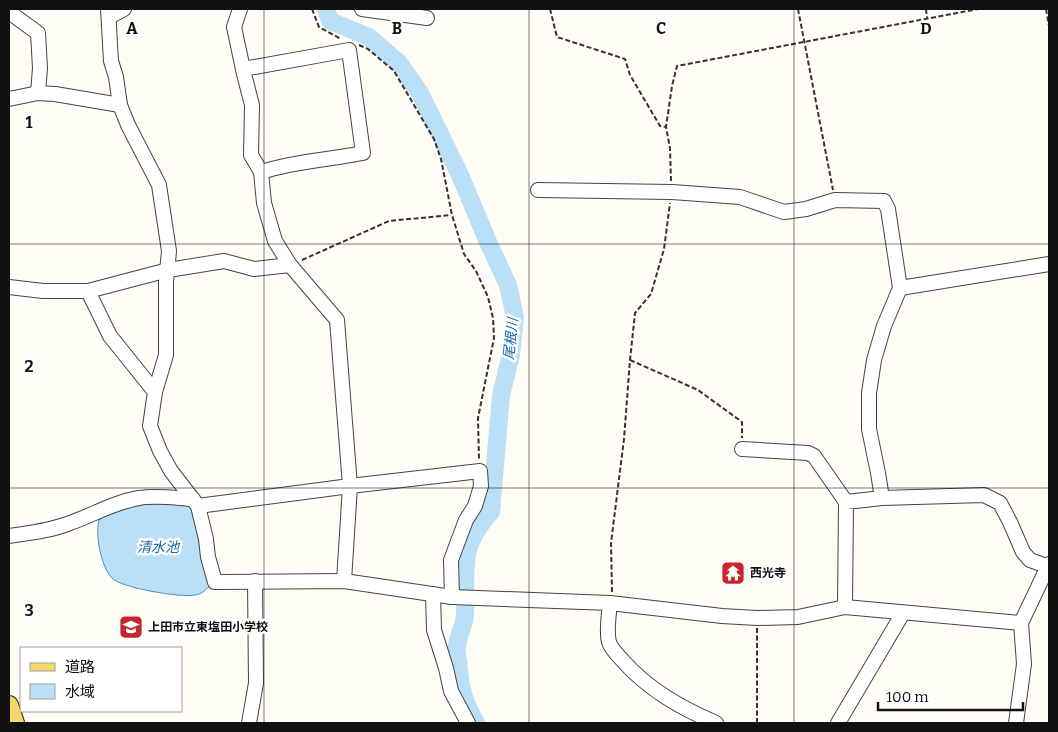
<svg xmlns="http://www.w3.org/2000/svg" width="1058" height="732" font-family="Bitter,'Noto Sans JP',serif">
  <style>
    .water { fill: #b9e0f7; stroke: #3f96cf }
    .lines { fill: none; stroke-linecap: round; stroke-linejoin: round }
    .river { stroke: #b9e0f7; stroke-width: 18 }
    .minor-casing { stroke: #444; stroke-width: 16 }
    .major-casing { stroke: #222; stroke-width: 20 }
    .path { stroke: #333; stroke-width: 2; stroke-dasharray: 5 2.5; stroke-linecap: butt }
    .minor { stroke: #fff; stroke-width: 14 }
    .major { stroke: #f9d66b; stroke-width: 18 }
    .grid { fill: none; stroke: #111; stroke-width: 1; stroke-opacity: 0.55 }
    .labels { text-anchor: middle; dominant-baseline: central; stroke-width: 5; stroke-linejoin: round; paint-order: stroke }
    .poi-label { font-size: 12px; font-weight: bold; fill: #111; stroke: #fff; text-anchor: start }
    .water-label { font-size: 14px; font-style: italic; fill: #1768a6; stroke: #fff }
    .grid-label { font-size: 16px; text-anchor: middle; font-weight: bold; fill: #111; stroke: #fff; stroke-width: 5; stroke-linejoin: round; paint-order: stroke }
  </style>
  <rect width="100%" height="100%" fill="#fffdf5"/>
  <path class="water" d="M141,503H182L191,506L210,585C206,590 202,594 195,595C182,598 121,588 112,578C101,567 95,535 99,520L115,509Z"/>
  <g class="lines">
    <path class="river" d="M326,9L330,21L369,37L399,63L420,93L460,175L488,242L508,285L515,317L511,355L501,395L491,512C457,549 467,570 465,616C464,626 458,635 457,646C456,650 457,656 458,661C460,687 463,700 476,723"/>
    <g class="minor-casing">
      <g id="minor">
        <polyline points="108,9 111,61 116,77 120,105 128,125 159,185 169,251 166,282 166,355 155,392 150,426 160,451 171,471 198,506 206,539 208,557 215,582 344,581 452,597 610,603 722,616 757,618 798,617 845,607 1021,623"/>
        <polyline points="240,9 234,27 244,74 252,105 251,155 261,172 264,203 275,241 290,265 337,320 350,486 344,581"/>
        <polyline points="362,9 427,18"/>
        <polyline points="9,12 38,33 40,68 38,93"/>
        <polyline points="109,17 124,9"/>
        <path d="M243,69L349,50L363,153C328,160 295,161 261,172"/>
        <polyline points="9,99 38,93 55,94 120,105"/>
        <polyline points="538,190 672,192 740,197 784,212 806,209 835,200 884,201 888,209 900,288 884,326 874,360 869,393 869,429 878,473 882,498"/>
        <polyline points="9,287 43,291 88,291 168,270 224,261 254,269 290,265"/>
        <polyline points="900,288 1049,264"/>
        <polyline points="88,291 110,336 155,392"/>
        <polyline points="742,449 808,453 814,456 846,502"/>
        <polyline points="198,506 350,486 480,471 481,486 475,506 466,520 451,560 452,597"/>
        <path d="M9,536C29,533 50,531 70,523C93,515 114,502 139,498C157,495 175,498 193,499"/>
        <polyline points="433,594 434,630 446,668 451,691 468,723"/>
        <path d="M610,603C609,615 606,630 609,642C611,649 618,655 623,661C649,690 681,708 716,723"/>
        <polyline points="845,607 846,502 882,498 984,495 1000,503 1010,522 1023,552 1030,560 1049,567"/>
        <polyline points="249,723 256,683 255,581"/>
        <polyline points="838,723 903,613"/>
        <polyline points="1016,723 1024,664 1021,623 1049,564"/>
      </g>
    </g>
    <g class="major-casing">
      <polyline id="major" points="9,705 15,723"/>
    </g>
    <g class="path">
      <polyline points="312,9 319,27 341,39"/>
      <polyline points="550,9 557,37 625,59 630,75 660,126 666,127"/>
      <polyline points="798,9 833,190"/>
      <polyline points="926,9 927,18"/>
      <polyline points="1046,9 1049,26"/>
      <polyline points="359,45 368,49 394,71 434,139 441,159 452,215 464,254 476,271 488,297 493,318 494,338 478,418 479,459"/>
      <polyline points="671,181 670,148 666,127 672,86 677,66 978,9"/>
      <polyline points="302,260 389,221 451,215"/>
      <polyline points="630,360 698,390 742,422 742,438"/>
      <polyline points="612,592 611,543 624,439 630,360 635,313 651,294 664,249 670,203"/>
      <polyline points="757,628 757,723"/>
    </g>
    <use href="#minor" class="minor"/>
    <use href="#major" class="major"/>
  </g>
  <path class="grid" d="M264,9V723M529,9V723M794,9V723M9,244H1049M9,488H1049"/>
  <defs>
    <g id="temple-square" transform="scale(1.25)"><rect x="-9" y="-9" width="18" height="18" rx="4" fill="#c4262e" stroke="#fff"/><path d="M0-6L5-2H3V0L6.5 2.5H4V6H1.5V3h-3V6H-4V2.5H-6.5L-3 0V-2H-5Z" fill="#fff"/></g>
    <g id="school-square" transform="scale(1.25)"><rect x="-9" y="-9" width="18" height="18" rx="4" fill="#c4262e" stroke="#fff"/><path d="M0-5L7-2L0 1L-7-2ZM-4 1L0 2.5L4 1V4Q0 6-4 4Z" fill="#fff"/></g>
  </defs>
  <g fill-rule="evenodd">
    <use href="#temple-square" x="733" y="573"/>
    <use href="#school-square" x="131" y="627"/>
  </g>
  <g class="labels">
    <g class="poi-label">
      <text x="750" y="573">西光寺</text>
      <text x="148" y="627">上田市立東塩田小学校</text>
    </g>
    <g class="water-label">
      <text transform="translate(511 339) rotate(-84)">尾根川</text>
      <text x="158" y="547">清水池</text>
    </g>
  </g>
  <g class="grid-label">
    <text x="132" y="34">A</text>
    <text x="397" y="34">B</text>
    <text x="661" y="34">C</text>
    <text x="926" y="34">D</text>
    <text x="29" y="128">1</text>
    <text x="29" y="372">2</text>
    <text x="29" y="616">3</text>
  </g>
  <rect width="1058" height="732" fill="none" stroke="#111111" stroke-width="20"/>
  <rect x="20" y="647" width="162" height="65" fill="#ffffff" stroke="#a0a0a0"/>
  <rect x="30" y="663" width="25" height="8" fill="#f9d66b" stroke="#a0a0a0"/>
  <text x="65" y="672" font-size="15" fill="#111111">道路</text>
  <rect x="30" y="684" width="25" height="15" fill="#b9e0f7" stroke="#a0a0a0"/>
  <text x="65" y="697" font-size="15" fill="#111111">水域</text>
  <path d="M878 702v8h145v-8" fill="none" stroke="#111111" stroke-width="2.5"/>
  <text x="886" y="702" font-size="15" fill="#111111" stroke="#ffffff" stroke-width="4" paint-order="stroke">100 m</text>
</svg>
